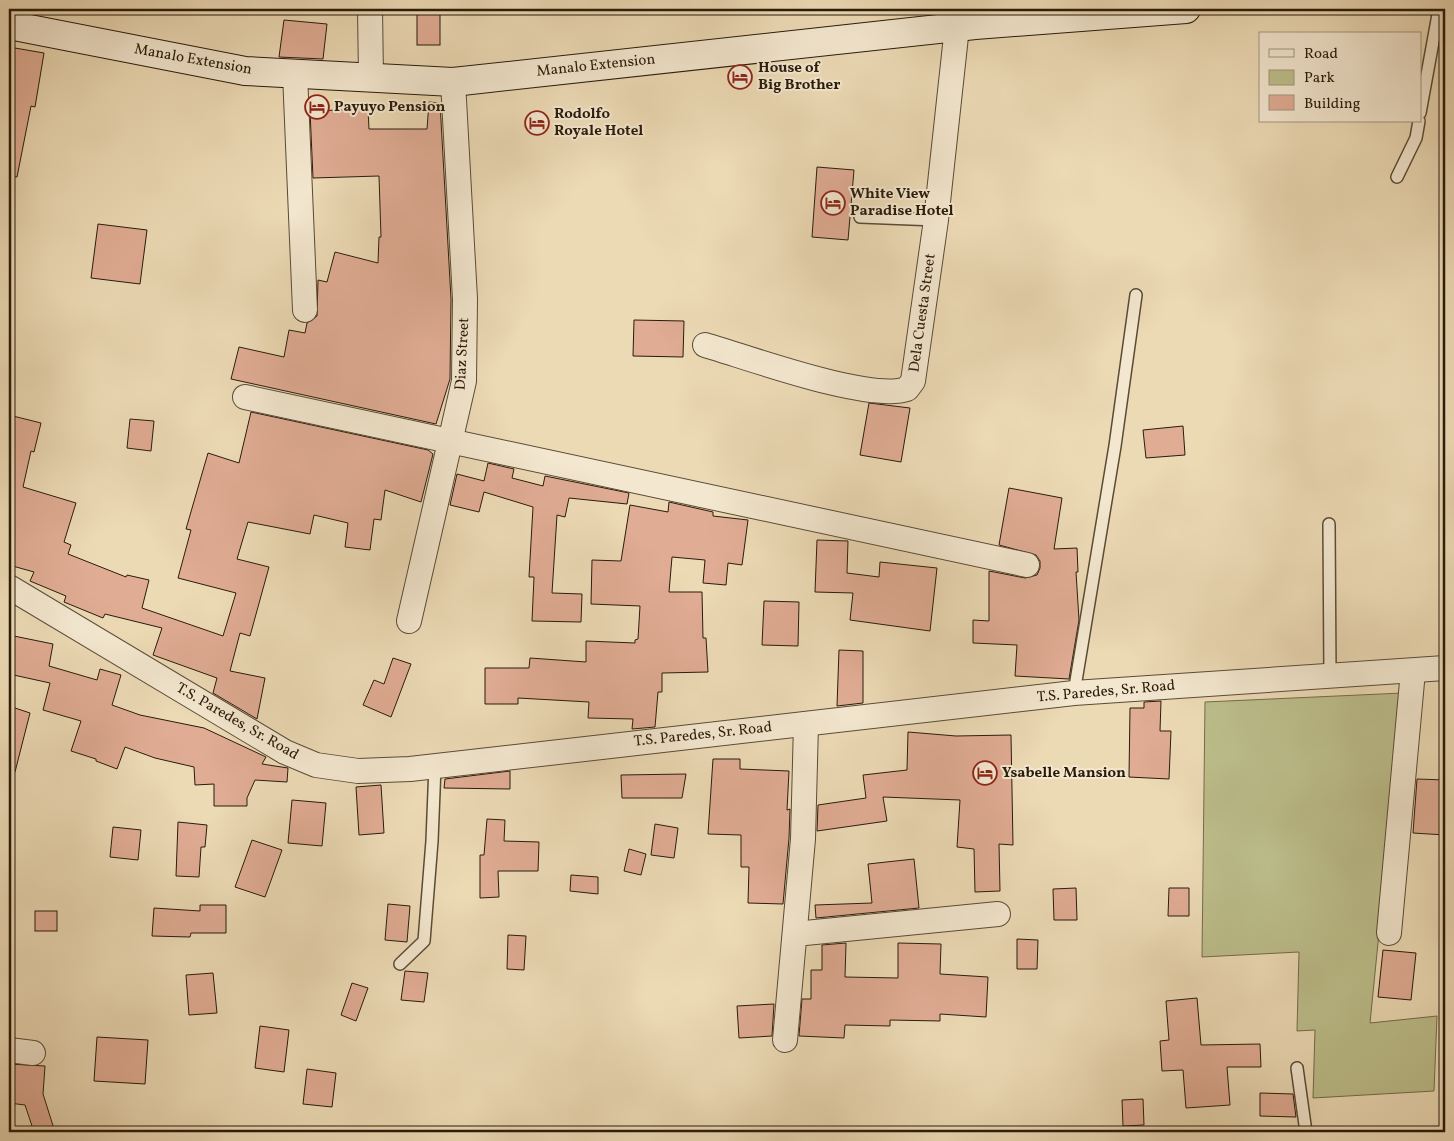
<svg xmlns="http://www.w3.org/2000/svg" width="1454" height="1141" font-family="Vollkorn,serif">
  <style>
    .green { fill: #bcbe8b; stroke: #726c4b }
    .building { fill: #e0ac94; stroke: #291b0b }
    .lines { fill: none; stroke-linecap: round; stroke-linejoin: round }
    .lane-casing { stroke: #5a4b36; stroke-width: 14 }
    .street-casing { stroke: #5a4b36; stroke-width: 26 }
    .secondary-casing { stroke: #291b0b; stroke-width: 30 }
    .lane { stroke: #f3e7cf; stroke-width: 11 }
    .street { stroke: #f3e7cf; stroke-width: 24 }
    .secondary { stroke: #f3e7cf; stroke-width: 28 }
    .labels { text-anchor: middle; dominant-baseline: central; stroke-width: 4; stroke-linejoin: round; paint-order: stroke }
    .street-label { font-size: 15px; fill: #291b0b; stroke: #f3e7cf }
    .poi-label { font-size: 15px; font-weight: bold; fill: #291b0b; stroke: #f3e7cf; text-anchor: start }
  </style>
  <rect width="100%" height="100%" fill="#ecdab5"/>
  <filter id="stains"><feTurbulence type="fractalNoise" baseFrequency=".004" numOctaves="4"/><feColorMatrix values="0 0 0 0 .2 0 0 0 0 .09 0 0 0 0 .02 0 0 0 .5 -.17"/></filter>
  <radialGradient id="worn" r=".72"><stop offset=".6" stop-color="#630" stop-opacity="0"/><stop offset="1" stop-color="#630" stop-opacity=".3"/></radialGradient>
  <polygon class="green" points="1403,693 1370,1023 1437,1016 1434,1091 1313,1098 1315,1030 1297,1031 1299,952 1202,957 1205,702"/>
  <g class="building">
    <rect x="417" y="9" width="23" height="36"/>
    <polygon points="284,20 327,24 323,59 279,57"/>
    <polygon points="9,47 44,53 35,107 31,106 17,177 9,176"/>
    <polygon points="429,102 440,103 451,299 450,379 436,424 231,379 239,347 284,357 289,330 305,333 307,323 317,316 318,280 327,282 335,252 378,263 379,237 381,237 379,176 313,178 310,111 368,109 369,129 427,129"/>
    <polygon points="817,167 854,170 848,240 812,237"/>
    <polygon points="98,224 147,230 140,284 91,278"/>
    <polygon points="634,320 684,321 683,357 633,356"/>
    <polygon points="869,403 910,408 901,462 860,455"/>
    <polygon points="251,412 428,450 433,454 421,502 385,490 381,520 374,519 370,550 345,547 348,523 314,515 310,534 248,522 237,559 269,567 250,636 240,633 230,671 265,678 257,719 213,693 217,678 153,655 162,628 105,614 103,618 64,602 66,596 30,581 34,572 9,565 9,415 41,423 34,452 31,451 23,487 76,503 64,542 71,545 68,554 126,577 127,575 149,580 142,608 223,636 236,593 178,578 191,530 186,529 208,453 239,463"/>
    <polygon points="130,419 154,421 151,451 127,448"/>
    <polygon points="1183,426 1185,455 1146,458 1143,430"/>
    <polygon points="488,463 514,469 512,478 543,486 545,476 629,493 627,504 569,498 565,517 557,515 552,593 582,594 581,622 532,621 534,577 529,577 533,507 484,492 479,512 450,505 457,474 484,481"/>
    <polygon points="1009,488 1062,498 1054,549 1077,548 1078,572 1076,572 1079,620 1069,679 1015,676 1017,645 973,643 973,620 989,621 989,571 1025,578 1037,575 1040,568 1040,561 1036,555 999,545"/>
    <polygon points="669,502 713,512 713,516 748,520 742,565 728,563 726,585 703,583 705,560 672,557 669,592 702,592 703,638 706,638 708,672 662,673 662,692 658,692 655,727 632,729 633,719 588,718 589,702 518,698 518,704 485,704 485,668 529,668 530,658 586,662 586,641 635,643 635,640 638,639 640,606 591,604 592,560 621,561 630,505 668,512"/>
    <polygon points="817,540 848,541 847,573 879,577 880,562 937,568 930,631 850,620 853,593 815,592"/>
    <polygon points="764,601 799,602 798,646 762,645"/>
    <polygon points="9,635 53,644 49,666 97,680 100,669 121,675 112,705 140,715 204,728 266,757 262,764 288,768 287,782 255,780 247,798 247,806 214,806 214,784 195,785 194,767 155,758 125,747 117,769 96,761 96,759 71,751 81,721 43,710 50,683 9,674"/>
    <polygon points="839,650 863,651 863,703 837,706"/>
    <polygon points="393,658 411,664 391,717 363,705 374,680 384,684"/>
    <polygon points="1161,701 1160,731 1171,731 1169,779 1129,777 1130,708 1144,708 1144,702"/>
    <polygon points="9,706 30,713 15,772 9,771"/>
    <polygon points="908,732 956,736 1011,735 1013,845 999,844 1000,891 975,892 974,849 957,847 960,800 883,797 887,821 817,831 818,805 866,798 863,775 907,770"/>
    <polygon points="713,759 740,759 740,769 789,771 787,810 790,809 789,838 783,904 748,903 749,867 741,867 741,835 708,834"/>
    <polygon points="510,771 510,789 444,788 445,779"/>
    <polygon points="686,774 682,798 622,798 621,775"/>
    <polygon points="1417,779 1445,780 1445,835 1413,833"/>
    <polygon points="381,785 384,833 359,835 356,787"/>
    <polygon points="292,800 326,803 322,846 288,843"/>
    <polygon points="487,819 505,820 504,841 539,842 538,871 498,871 499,897 480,898 480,855 484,855"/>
    <polygon points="178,822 207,825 205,847 201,847 199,877 176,876"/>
    <polygon points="655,824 678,828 674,858 651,855"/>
    <polygon points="113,827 141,830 138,860 110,857"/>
    <polygon points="252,840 282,850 265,897 235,887"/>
    <polygon points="629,849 646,854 641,875 624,871"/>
    <polygon points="914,859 919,908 816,918 815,905 872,903 868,864"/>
    <polygon points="571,875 598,877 598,894 570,891"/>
    <polygon points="1076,888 1077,920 1054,920 1053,889"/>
    <polygon points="1169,888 1189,888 1189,916 1168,916"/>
    <polygon points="388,904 410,906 407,942 385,940"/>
    <polygon points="200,905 226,905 226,933 191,933 190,937 152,936 154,908 200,911"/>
    <rect x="35" y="911" width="22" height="20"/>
    <polygon points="508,935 526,936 524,970 507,969"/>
    <polygon points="1017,939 1038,940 1037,969 1017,969"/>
    <polygon points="846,943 845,977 898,978 898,943 941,944 940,974 988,977 986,1017 940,1014 940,1021 890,1020 890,1026 845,1025 844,1038 799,1036 802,999 811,999 811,970 822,970 822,945"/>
    <polygon points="1383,950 1416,953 1411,1000 1378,997"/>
    <polygon points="405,971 428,973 424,1002 401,1000"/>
    <polygon points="213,973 217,1013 189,1015 186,975"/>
    <polygon points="352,983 368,988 356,1021 341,1015"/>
    <polygon points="1197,998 1201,1045 1260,1044 1261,1067 1227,1067 1230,1105 1186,1108 1183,1070 1162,1071 1160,1041 1169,1040 1166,1001"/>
    <polygon points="774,1004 772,1036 739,1038 737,1006"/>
    <polygon points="260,1026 289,1030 284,1072 255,1068"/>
    <polygon points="97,1037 148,1040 145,1084 94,1081"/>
    <polygon points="9,1064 45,1066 43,1094 55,1132 34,1132 25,1105 9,1103"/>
    <polygon points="307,1069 336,1073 332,1107 303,1104"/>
    <polygon points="1260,1093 1293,1094 1296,1117 1260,1116"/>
    <polygon points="1143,1099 1144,1125 1123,1126 1122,1100"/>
  </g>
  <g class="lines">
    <g class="lane-casing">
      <g id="lane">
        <polyline points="1420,113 1439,9"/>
        <polyline points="1397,177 1416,138 1419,121"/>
        <polyline points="860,217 936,220"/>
        <polyline points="1329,524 1330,676"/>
        <polyline points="1074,693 1115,446 1136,295"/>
        <polyline points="400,964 424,941 432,841 435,766"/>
        <polyline points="1297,1068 1306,1132"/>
      </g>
    </g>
    <g class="street-casing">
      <g id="street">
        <polyline points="370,9 371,77"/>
        <polyline points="295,74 305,310"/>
        <path d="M705,345C747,357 869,402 907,389L913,381L936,220L957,27"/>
        <polyline points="245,397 1027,565"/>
        <polyline points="9,587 285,752 316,765 358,771 410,769 1074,693 1445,668"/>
        <polyline points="409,621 464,381 465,299 453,82"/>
        <polyline points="1389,933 1413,671"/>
        <polyline points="795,934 998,914"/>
        <polyline points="785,1040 803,839 806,724"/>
        <polyline points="9,1050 33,1053"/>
      </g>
    </g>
    <g class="secondary-casing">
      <polyline id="secondary" points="9,25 245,71 453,82 975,25 1186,9"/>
    </g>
    <use href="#lane" class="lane"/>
    <use href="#street" class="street"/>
    <use href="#secondary" class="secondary"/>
  </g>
  <defs>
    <g id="hotel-ring" transform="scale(1.25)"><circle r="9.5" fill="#f3e7cf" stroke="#8f2418" stroke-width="1.5"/><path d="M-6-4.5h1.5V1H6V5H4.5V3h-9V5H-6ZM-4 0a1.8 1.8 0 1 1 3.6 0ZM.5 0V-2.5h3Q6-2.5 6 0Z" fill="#8f2418"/></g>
  </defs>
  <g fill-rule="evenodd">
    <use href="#hotel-ring" x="740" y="77"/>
    <use href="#hotel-ring" x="317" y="107"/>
    <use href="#hotel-ring" x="537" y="123"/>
    <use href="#hotel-ring" x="833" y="203"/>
    <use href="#hotel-ring" x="985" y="773"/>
  </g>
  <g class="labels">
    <g class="street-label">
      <text transform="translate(193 60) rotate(10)">Manalo Extension</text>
      <text transform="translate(596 66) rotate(-6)">Manalo Extension</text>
      <text transform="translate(923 313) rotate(-82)">Dela Cuesta Street</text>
      <text transform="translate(463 354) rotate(-87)">Diaz Street</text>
      <text transform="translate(1106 692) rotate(-5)">T.S. Paredes, Sr. Road</text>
      <text transform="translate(237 722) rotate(30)">T.S. Paredes, Sr. Road</text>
      <text transform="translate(703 735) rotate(-6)">T.S. Paredes, Sr. Road</text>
    </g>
    <g class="poi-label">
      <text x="758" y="68">House of<tspan x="758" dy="17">Big Brother</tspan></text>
      <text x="334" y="107">Payuyo Pension</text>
      <text x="554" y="114">Rodolfo<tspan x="554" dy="17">Royale Hotel</tspan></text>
      <text x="850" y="194">White View<tspan x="850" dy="17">Paradise Hotel</tspan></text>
      <text x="1002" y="773">Ysabelle Mansion</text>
    </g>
  </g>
  <rect width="1454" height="1141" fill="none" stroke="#ecdab5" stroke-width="30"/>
  <rect x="10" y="10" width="1434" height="1121" fill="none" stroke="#291b0b" stroke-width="2.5"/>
  <rect x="15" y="15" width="1424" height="1111" fill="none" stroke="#291b0b"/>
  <rect x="1259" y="32" width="162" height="90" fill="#f3e7cf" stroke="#a29581"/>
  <rect x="1269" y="49" width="25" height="8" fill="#f3e7cf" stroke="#a29581"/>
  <text x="1304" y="58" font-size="15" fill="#291b0b">Road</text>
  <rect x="1269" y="70" width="25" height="15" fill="#bcbe8b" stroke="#a29581"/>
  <text x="1304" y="82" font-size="15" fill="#291b0b">Park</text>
  <rect x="1269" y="95" width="25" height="15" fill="#e0ac94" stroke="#a29581"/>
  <text x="1304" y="108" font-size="15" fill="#291b0b">Building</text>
  <rect width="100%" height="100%" filter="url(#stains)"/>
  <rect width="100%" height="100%" fill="url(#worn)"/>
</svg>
